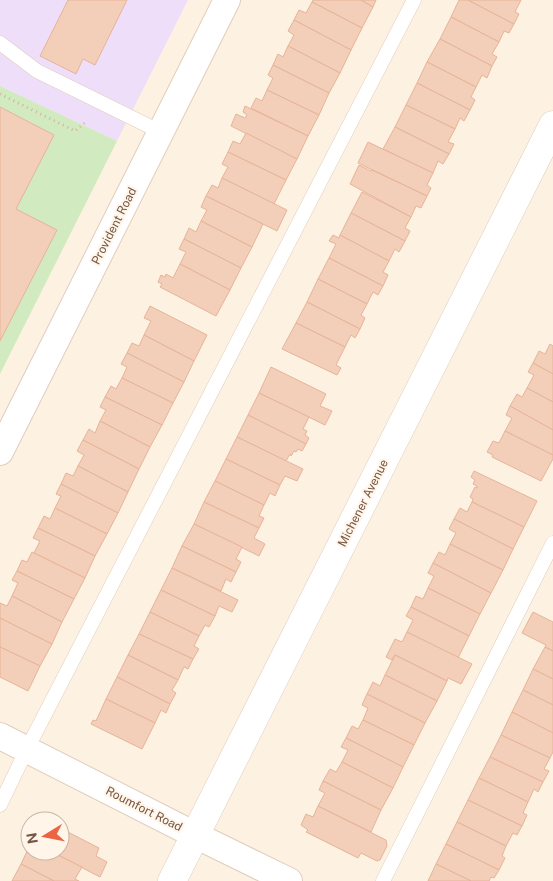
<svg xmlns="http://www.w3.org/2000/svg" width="553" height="881" font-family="'Public Sans',sans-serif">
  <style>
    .education { fill: #efdef9 }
    .green { fill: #d2eabf }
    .building { fill: #f3ceb8; stroke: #e6b498 }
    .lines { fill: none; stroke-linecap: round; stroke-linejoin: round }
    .service-casing { stroke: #e1cdbd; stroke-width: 15 }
    .minor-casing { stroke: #e1cdbd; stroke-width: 28 }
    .tertiary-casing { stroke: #e1cdbd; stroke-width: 29 }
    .path { stroke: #d7b29b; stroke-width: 3; stroke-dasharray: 1 4; stroke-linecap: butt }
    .service { stroke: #fff; stroke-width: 14 }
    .minor { stroke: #fff; stroke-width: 26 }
    .tertiary { stroke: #fff; stroke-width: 28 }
    .labels { text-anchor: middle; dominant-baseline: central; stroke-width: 4; stroke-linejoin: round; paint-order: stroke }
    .street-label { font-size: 12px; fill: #745747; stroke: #fff5e8 }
  </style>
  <rect width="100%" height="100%" fill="#fdf2e1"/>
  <polygon class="education" points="0,0 188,0 117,141 0,86"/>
  <polygon class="green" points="0,86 117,141 0,374"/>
  <g class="building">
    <polygon points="68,0 127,0 95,65 83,59 76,74 40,56"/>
    <polygon points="313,0 361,0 373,7 362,28 312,2"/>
    <polygon points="361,0 376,0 373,7"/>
    <polygon points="459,0 468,0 514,24 509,33 504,31 499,42 451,17"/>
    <polygon points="468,0 521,0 515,12 519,14 514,24"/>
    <polygon points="312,2 362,28 351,50 294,20 299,10 306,13"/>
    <polygon points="451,17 499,42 492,54 497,57 492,66 440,39"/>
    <polygon points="294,20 351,50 340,73 288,46 294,35 288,31"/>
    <polygon points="440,39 492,66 487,78 482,75 476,87 427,62"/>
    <polygon points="288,46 340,73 329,93 273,65 278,54 283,57"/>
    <polygon points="427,62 476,87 471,97 475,100 470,110 417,83"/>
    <polygon points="273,65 329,93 319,115 267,90 273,78 268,75"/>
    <polygon points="417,83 470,110 464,121 460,118 455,129 406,105"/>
    <polygon points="267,90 319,115 308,136 251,108 256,98 262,101"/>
    <polygon points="406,105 455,129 448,142 454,144 449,154 395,127"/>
    <polygon points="245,106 308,136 297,159 231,126 236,114 245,118 247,115 243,112"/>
    <polygon points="0,107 54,135 16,209 57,230 0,341"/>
    <polygon points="395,127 449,154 443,164 438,161 433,173 383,149"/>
    <polygon points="246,133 297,159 286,180 228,152 233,141 240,144"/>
    <polygon points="368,142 433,173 427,185 431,188 427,196 358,163"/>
    <polygon points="228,152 286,180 274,204 222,178 228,167 222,164"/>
    <polygon points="359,165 371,171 372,170 427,196 421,208 416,206 411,217 350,184"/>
    <polygon points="222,178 287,210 277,231 206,196 212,185 218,188"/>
    <polygon points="362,192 411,217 405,228 410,231 405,241 351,213"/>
    <polygon points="206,196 263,224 252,247 201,221 207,210 201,207"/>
    <polygon points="351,213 405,241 399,252 395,249 389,261 340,235"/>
    <polygon points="201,221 252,247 241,268 184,239 189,228 196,232"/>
    <polygon points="333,235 339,238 340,235 389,261 383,272 388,275 383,286 329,258 336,244 329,241"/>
    <polygon points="184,239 241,268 230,290 180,264 186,252 179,249"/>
    <polygon points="329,258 383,286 378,295 373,292 367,304 318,279"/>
    <polygon points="180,264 230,290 216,316 160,287 162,284 158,282 161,275 165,277 166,274 173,278"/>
    <polygon points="318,279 367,304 361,315 365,318 360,329 307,302"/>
    <polygon points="307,302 360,329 355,338 351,335 345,347 296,323"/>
    <polygon points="150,306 207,335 194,361 144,335 151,321 144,318"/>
    <polygon points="296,323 345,347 336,365 341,368 337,375 282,349"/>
    <polygon points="144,335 194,361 184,382 127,353 132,343 139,346"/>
    <polygon points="550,344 553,346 553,374 533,363 539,351 545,354"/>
    <polygon points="127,353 184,382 173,403 122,378 127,367 121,364"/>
    <polygon points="533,363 553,374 553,402 527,388 534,375 528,372"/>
    <polygon points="271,367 326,394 320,406 332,411 325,425 259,393"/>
    <polygon points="122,378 173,403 162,425 105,397 111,386 116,389"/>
    <polygon points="527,388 553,402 553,430 510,406 517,394 522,397"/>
    <polygon points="259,393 309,417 303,429 307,431 305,435 309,438 306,444 248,415"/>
    <polygon points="105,397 162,425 150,447 100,421 106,410 100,407"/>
    <polygon points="510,406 553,430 553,455 505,431 512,418 506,415"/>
    <polygon points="248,415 306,444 302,451 298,449 296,452 294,451 291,456 290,454 286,461 237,437"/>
    <polygon points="100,421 150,447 139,469 83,440 89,429 95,433"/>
    <polygon points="505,431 553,455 553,459 541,481 492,457 493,455 487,452 493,441 499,443"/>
    <polygon points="237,437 303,469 297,481 285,476 280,485 226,459"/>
    <polygon points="83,440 139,469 128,492 78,466 84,455 77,451"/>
    <polygon points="226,459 280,485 275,496 270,493 264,505 215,481"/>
    <polygon points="78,466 128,492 118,513 61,484 66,473 73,476"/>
    <polygon points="474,471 537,501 524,527 472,502 473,499 470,497 475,487 477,488 477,486 473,484 475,480 471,477"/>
    <polygon points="215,481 264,505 259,516 264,518 259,528 204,502"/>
    <polygon points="61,484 118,513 107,534 55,508 61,496 56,494"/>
    <polygon points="204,502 259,528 254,538 265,544 259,556 194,524"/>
    <polygon points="472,502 524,527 513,549 454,519 460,508 467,512"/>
    <polygon points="55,508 107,534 95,556 38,528 44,516 50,519"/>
    <polygon points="454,519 513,549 503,570 450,544 456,533 449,529"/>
    <polygon points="194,524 242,547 236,559 241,562 236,572 182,546"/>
    <polygon points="38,528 95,556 85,578 34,553 40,541 33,538"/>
    <polygon points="450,544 503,570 491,593 433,563 439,552 445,555"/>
    <polygon points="182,546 236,572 231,582 226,579 221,591 172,568"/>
    <polygon points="32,552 34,553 85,578 74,599 17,571 22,560 27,562"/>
    <polygon points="433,563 491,593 480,614 428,588 434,576 428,573"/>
    <polygon points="172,568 238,600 232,612 219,606 215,616 161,590"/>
    <polygon points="17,571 74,599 62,622 12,596 18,583 12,580"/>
    <polygon points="428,588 480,614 469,636 411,607 416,596 423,599"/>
    <polygon points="161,590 215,616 209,627 205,625 199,636 150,612"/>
    <polygon points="12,596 62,622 52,644 0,618 0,603 7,606"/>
    <polygon points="411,607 469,636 458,658 407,632 413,620 406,616"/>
    <polygon points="150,612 199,636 194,646 199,649 193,659 139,634"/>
    <polygon points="533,612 553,622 553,651 545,647 546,645 522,633"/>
    <polygon points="0,618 52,644 40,666 0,647"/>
    <polygon points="407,632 472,664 461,684 448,678 447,681 395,655 392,660 386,657 395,639 402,642"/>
    <polygon points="139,634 193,659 188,669 184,667 178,680 128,655"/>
    <polygon points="0,647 40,666 28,691 0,677"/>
    <polygon points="545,647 553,651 553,679 533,669"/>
    <polygon points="128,655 178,680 172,690 176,693 170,704 117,677"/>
    <polygon points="395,655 447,681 437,701 385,675"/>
    <polygon points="533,669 553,679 553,705 523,690"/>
    <polygon points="385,675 437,701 425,723 367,694 373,682 380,686"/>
    <polygon points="117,677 170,704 166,713 161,710 155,723 106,699"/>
    <polygon points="523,690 553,705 553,733 512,712"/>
    <polygon points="367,694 425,723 414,745 363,720 368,708 362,705"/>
    <polygon points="106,699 155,723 142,749 91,724 93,720 96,721"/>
    <polygon points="512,712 553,733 553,752 550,758 501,735"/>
    <polygon points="363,720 414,745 403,767 346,738 352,726 358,729"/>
    <polygon points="501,735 550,758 544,769 549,771 543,782 490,757"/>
    <polygon points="346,738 403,767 393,788 342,762 348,750 341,747"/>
    <polygon points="490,757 543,782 538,792 534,789 528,802 479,778"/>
    <polygon points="342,762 393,788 381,810 323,781 330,769 336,772"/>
    <polygon points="479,778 528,802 523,813 527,815 522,826 468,800"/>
    <polygon points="323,781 381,810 371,832 318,806 325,793 319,790"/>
    <polygon points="468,800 522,826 517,835 513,833 506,846 457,822"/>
    <polygon points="318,806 386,840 387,846 380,860 377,861 361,853 358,858 306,832 308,830 301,825 306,814 313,817"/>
    <polygon points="457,822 506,846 502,856 505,858 499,870 446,844"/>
    <polygon points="60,828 99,848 96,856 107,862 100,877 50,851 60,851"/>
    <polygon points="446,844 499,870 494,878 491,877 489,881 471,881 436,864"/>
    <polygon points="30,845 30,851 50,851 82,867 75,879 79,881 54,881 21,864"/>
    <polygon points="21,864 54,881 12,881"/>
    <polygon points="436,864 471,881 428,881"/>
  </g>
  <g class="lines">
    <g class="service-casing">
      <g id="service">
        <polyline points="0,43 37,71 161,132"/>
        <polyline points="0,805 27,749 414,0"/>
        <polyline points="383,881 553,543"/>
      </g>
    </g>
    <g class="minor-casing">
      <g id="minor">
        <polyline points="0,452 227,0"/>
        <polyline points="0,736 195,835 289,881"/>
      </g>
    </g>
    <g class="tertiary-casing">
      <polyline id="tertiary" points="172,881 553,125"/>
    </g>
    <polyline class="path" points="0,94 75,131 87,121"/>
    <use href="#service" class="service"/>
    <use href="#minor" class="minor"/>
    <use href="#tertiary" class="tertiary"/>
  </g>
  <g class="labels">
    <g class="street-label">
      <text transform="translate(114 226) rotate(-63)">Provident Road</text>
      <text transform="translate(363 503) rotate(-63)">Michener Avenue</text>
      <text transform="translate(144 809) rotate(27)">Roumfort Road</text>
    </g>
  </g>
  <g transform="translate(45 836) rotate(260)"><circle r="24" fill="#fff5e8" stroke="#c7b6a8"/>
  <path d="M0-4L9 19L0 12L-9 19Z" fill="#eb6542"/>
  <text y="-8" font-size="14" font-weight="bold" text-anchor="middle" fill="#745747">N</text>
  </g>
</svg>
